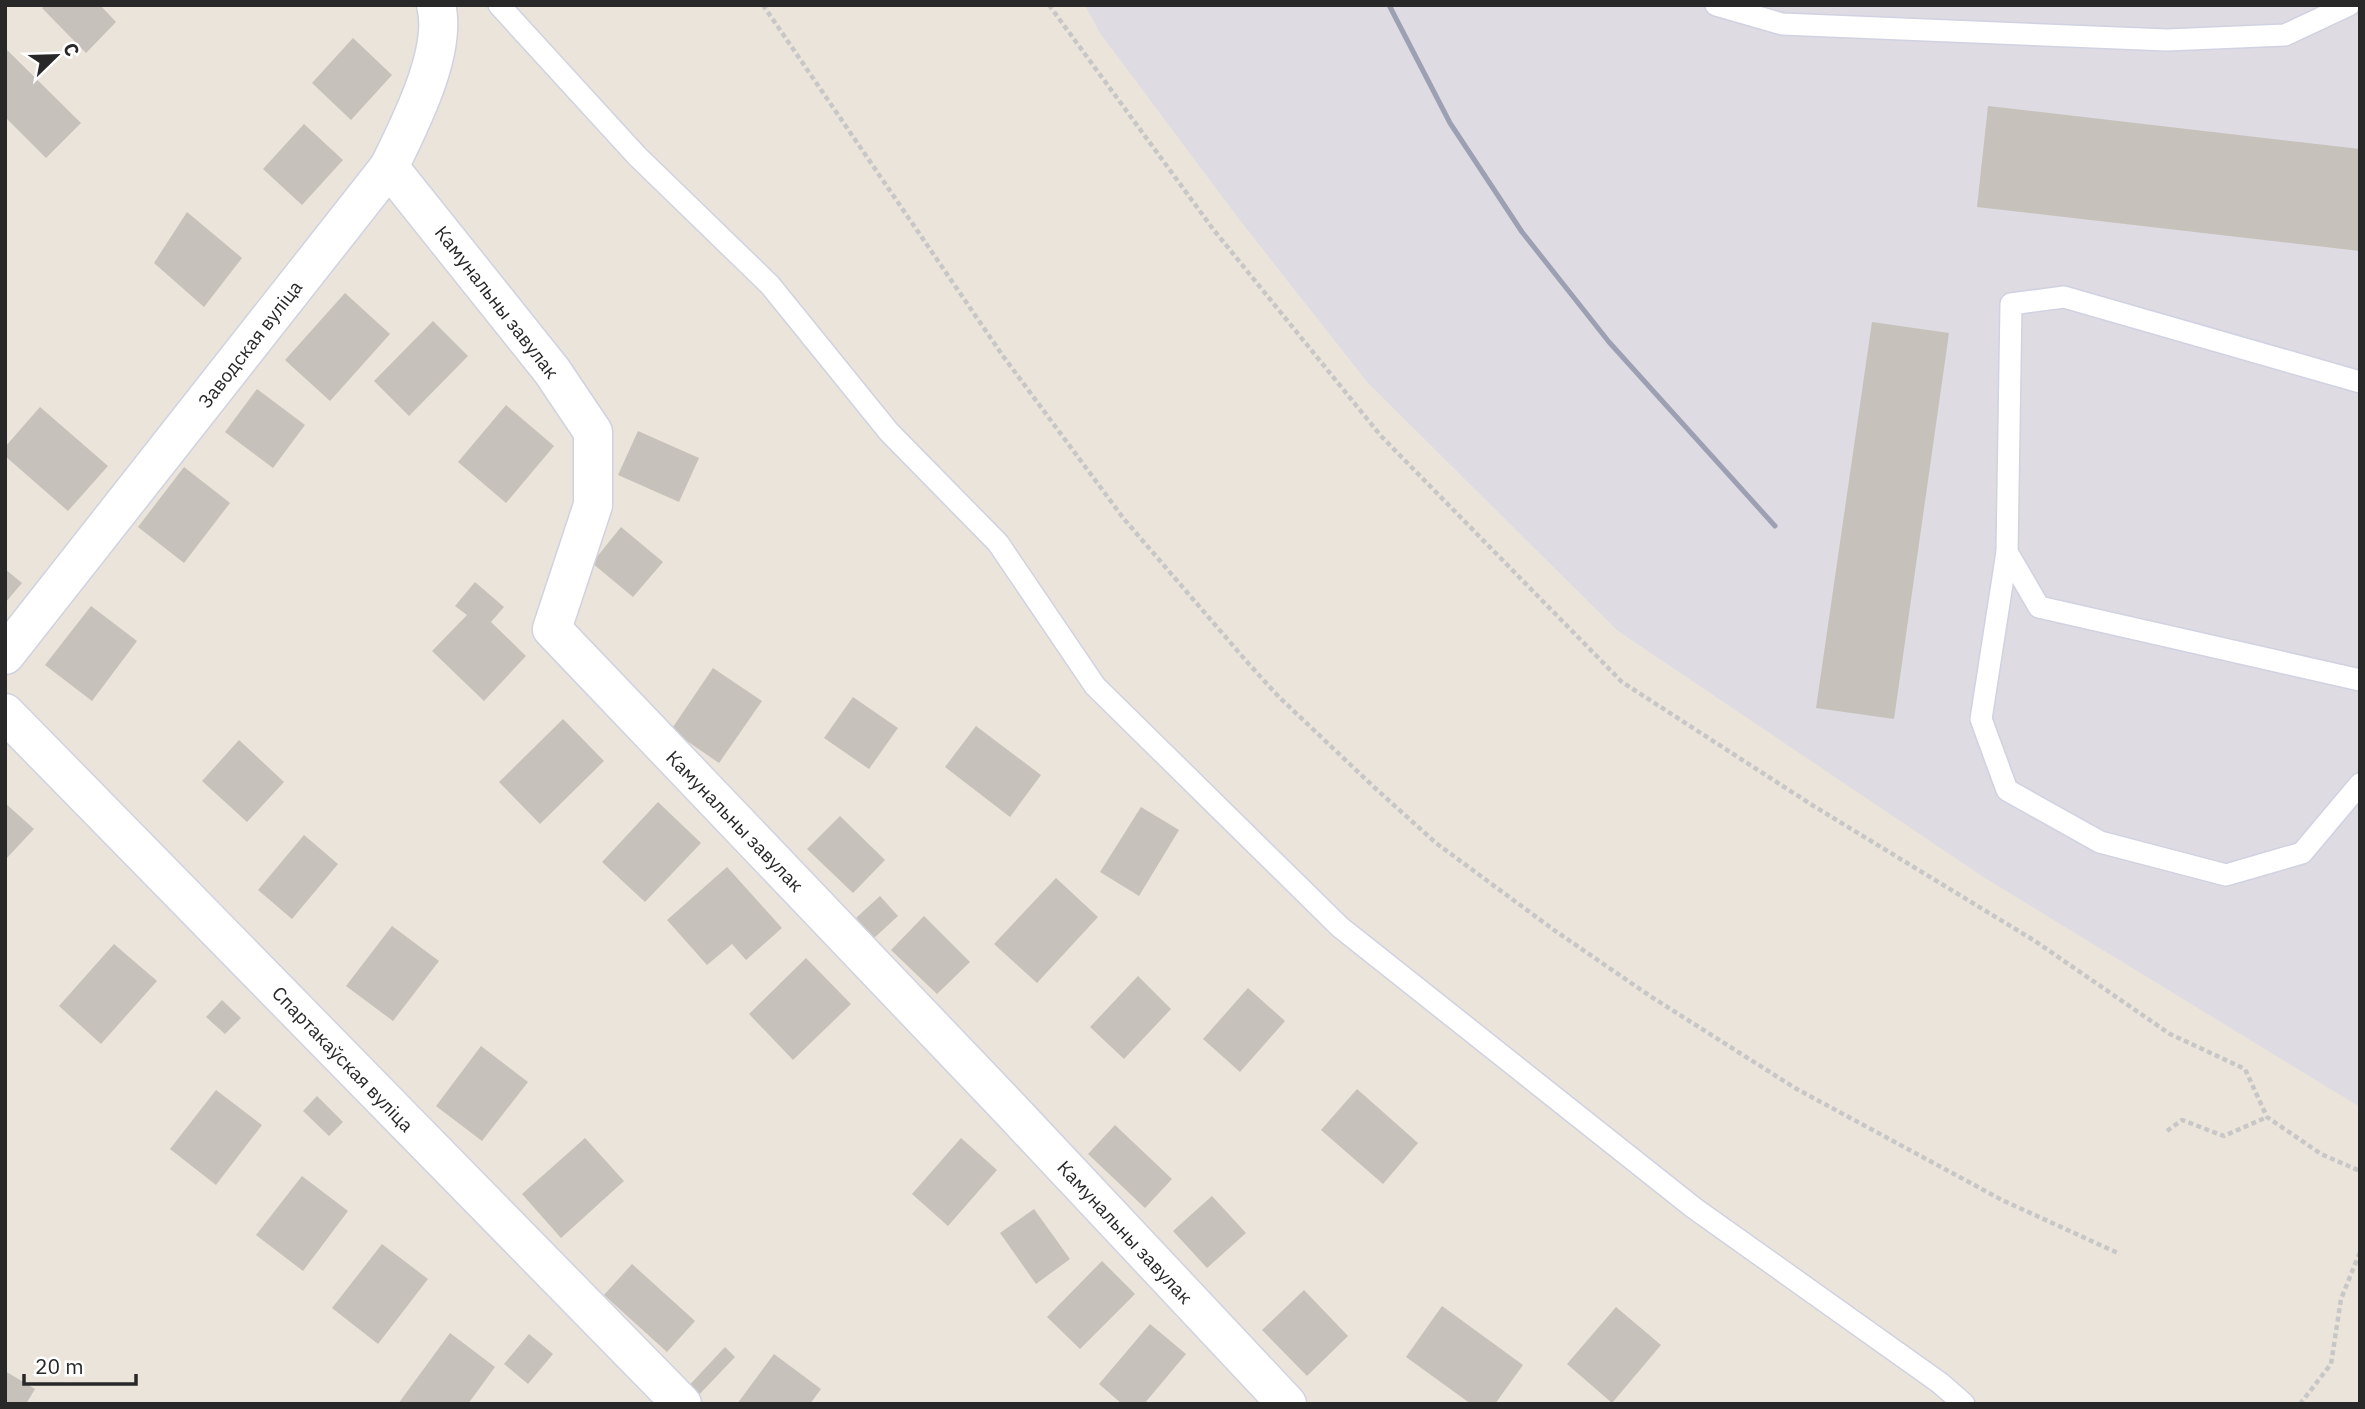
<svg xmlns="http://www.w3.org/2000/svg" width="2365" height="1409" font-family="'IBM Plex Sans',sans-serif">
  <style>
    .industrial { fill: #dedbe3 }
    .building { fill: #c6c1ba }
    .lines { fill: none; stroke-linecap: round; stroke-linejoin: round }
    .service-casing { stroke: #d0d2e1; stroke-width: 24 }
    .minor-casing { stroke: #d0d2e1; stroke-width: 41 }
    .path { stroke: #c7c7c7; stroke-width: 4.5; stroke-dasharray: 5 3.5; stroke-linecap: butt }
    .service { stroke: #fff; stroke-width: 21 }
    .minor { stroke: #fff; stroke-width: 38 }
    .rail { stroke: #9d9fb2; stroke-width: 5 }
    .labels { text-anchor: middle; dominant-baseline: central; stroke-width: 5; stroke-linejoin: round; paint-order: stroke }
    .street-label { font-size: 19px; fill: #282828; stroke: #fff }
  </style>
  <rect width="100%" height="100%" fill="#ebe4da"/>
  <polygon class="industrial" points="1085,5 2360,5 2360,1107 1985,878 1618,631 1368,383 1239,219 1100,33"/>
  <g class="building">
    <polygon points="46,5 100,5 116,22 86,53 42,8"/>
    <polygon points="353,38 392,75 351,120 312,83"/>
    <polygon points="5,48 81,123 46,158 5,117"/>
    <polygon points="1988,106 2360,149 2360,251 1977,207"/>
    <polygon points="304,124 343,160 302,205 263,169"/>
    <polygon points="187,212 242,258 204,307 154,263"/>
    <polygon points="345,293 390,334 330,401 285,360"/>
    <polygon points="433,321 468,356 409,416 374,381"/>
    <polygon points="1872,322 1949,333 1894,719 1816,708"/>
    <polygon points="257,389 305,425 273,468 225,432"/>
    <polygon points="506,405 554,446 506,503 458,462"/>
    <polygon points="40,407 108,466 68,511 5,456 5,447"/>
    <polygon points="638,431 699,458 679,502 618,475"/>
    <polygon points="184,467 230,503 184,563 138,527"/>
    <polygon points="621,527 663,562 633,597 592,563"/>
    <polygon points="5,569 22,583 5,603"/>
    <polygon points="475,582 504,607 491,622 526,656 484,701 432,651 467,615 455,606"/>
    <polygon points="91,606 137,641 92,701 45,665"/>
    <polygon points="713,668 762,701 719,763 671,730"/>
    <polygon points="853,697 898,728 869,769 824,738"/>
    <polygon points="563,719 604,761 540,824 499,782"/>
    <polygon points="976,726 1041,775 1010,817 945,767"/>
    <polygon points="239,740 284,782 247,822 202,781"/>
    <polygon points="658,802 701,843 645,902 602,862"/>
    <polygon points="5,803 34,829 5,860"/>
    <polygon points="1141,807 1179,830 1139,896 1100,872"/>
    <polygon points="840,816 885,860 853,893 807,849"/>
    <polygon points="304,835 338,864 292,919 258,890"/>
    <polygon points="727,867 782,928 746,960 732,944 707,965 667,920"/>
    <polygon points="1056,878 1098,917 1037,983 994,944"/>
    <polygon points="880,896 898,916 874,938 856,918"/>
    <polygon points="924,916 970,962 937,994 891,950"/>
    <polygon points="392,926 439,961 393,1021 346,986"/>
    <polygon points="114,944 157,981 101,1044 59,1006"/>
    <polygon points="806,958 851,1004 793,1060 749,1014"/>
    <polygon points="1138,976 1171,1009 1124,1059 1090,1027"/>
    <polygon points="1248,988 1285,1021 1240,1072 1203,1039"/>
    <polygon points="222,1000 241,1018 225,1034 206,1017"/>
    <polygon points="481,1046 528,1082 482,1141 436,1106"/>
    <polygon points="1357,1089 1418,1143 1383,1184 1321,1130"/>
    <polygon points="216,1090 262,1125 216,1185 170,1149"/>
    <polygon points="317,1096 343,1122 329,1136 303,1111"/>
    <polygon points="1115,1125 1172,1179 1145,1208 1088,1154"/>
    <polygon points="585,1138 624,1181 561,1238 522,1194"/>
    <polygon points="961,1138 997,1170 948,1226 912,1194"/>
    <polygon points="302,1176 348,1211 303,1271 256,1235"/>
    <polygon points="1212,1196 1246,1233 1207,1268 1173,1231"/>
    <polygon points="1034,1209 1070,1259 1036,1284 1000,1233"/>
    <polygon points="382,1244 428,1279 378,1344 332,1308"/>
    <polygon points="1102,1261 1135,1294 1080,1349 1047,1317"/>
    <polygon points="632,1264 695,1321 667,1352 604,1295"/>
    <polygon points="1304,1290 1348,1336 1307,1376 1262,1330"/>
    <polygon points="1442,1306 1523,1365 1495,1404 1471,1404 1406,1357"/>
    <polygon points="1616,1307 1661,1345 1612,1403 1567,1364"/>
    <polygon points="1150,1324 1186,1354 1144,1404 1122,1404 1099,1384"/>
    <polygon points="450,1333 495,1367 468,1404 398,1404"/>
    <polygon points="529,1334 553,1354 528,1384 504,1364"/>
    <polygon points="725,1347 735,1357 693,1401 683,1392"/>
    <polygon points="774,1354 821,1389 810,1404 737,1404"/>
    <polygon points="5,1371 35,1389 26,1404 5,1404"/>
  </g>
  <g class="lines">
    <g class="service-casing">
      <g id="service">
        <polyline points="499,5 637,156 770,285 889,432 998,543 1095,686 1340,927 1694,1208 1940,1383 1964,1404"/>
        <polyline points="1716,5 1782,24 2167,40 2285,35 2349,5"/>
        <polyline points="2360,382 2064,297 2011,304 2007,552 2039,607 2360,680"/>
        <polyline points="2007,552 1981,719 2007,790 2100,842 2226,875 2302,853 2360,784"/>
      </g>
    </g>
    <g class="minor-casing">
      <g id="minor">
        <polyline points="389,167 552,371 593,432 593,505 552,629 1012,1111 1287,1404"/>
        <path d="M5,655L389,167C409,126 448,51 436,5"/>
        <polyline points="5,713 682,1404"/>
      </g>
    </g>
    <g class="path">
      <polyline points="763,5 1003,356 1124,519 1248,663 1279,697 1375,788 1436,843 1554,930 1650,996 1795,1088 2002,1200 2120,1254"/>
      <polyline points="1049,5 1213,229 1381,436 1622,682 1812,805 2035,941 2170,1034 2245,1069 2267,1117 2321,1154 2360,1171"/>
      <polyline points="2167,1131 2182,1120 2224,1136 2267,1117"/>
      <polyline points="2300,1404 2331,1364 2341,1299 2360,1252"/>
    </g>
    <use href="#service" class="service"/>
    <use href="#minor" class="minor"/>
    <polyline class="rail" points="1389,5 1450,123 1522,232 1609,342 1775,526"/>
  </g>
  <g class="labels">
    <g class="street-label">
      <text transform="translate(497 302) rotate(52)">Камунальны завулак</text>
      <text transform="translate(250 344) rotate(-52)">Заводская вуліца</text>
      <text transform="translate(735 821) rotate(46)">Камунальны завулак</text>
      <text transform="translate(343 1059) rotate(46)">Спартакаўская вуліца</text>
      <text transform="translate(1125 1232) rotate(47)">Камунальны завулак</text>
    </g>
  </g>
  <rect width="2365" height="1409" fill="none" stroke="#282828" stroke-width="14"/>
  <g transform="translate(56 56) rotate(67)" stroke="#ffffff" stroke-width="5" paint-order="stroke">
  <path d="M0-5L12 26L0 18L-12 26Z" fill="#282828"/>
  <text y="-10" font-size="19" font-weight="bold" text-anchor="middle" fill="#282828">С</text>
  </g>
  <path d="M24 1374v10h112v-10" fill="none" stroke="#282828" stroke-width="3.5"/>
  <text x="35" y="1374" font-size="21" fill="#282828" stroke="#ffffff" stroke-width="5" paint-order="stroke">20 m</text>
</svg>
